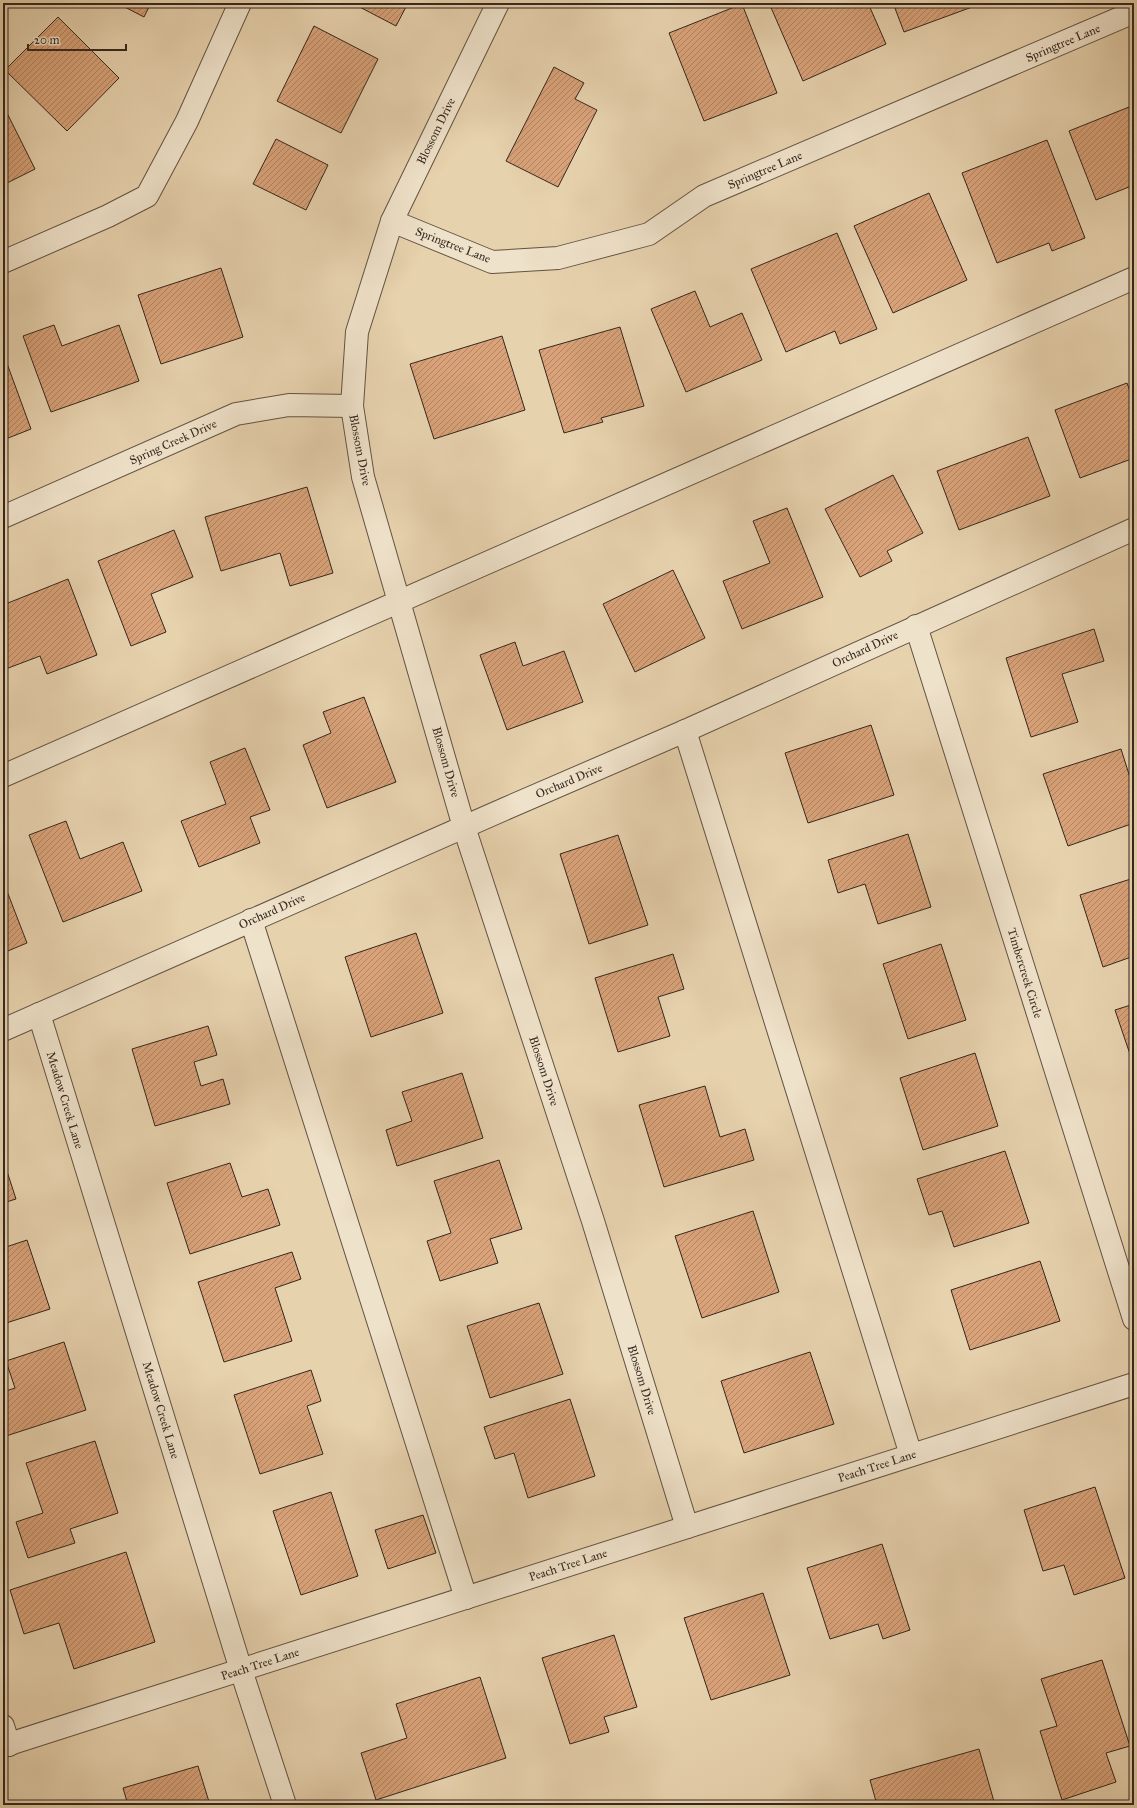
<svg xmlns="http://www.w3.org/2000/svg" width="1137" height="1808" font-family="'IM FELL Great Primer',serif">
  <style>
    .building { fill: url(#building-hatch); stroke: #35271e }
    .lines { fill: none; stroke-linecap: round; stroke-linejoin: round }
    .minor-casing { stroke: #625242; stroke-width: 24 }
    .minor { stroke: #efe2ca; stroke-width: 22 }
    .labels { text-anchor: middle; dominant-baseline: central; stroke-width: 3; stroke-linejoin: round; paint-order: stroke }
    .street-label { font-size: 12px; fill: #35271e; stroke: #efe2ca }
  </style>
  <defs>
    <pattern id="building-hatch" width="6" height="6" patternUnits="userSpaceOnUse"><rect width="6" height="6" fill="#d9a279"/><path d="M-1 1l2-2M0 6l6-6M5 7l2-2" fill="none" stroke="#b18463"/></pattern>
  </defs>
  <rect width="100%" height="100%" fill="#e7d2ae"/>
  <filter id="stains"><feTurbulence type="fractalNoise" baseFrequency=".005" numOctaves="4"/><feColorMatrix values="0 0 0 0 .2 0 0 0 0 .09 0 0 0 0 .02 0 0 0 .5 -.17"/></filter>
  <radialGradient id="worn" r=".72"><stop offset=".6" stop-color="#630" stop-opacity="0"/><stop offset="1" stop-color="#630" stop-opacity=".3"/></radialGradient>
  <g class="building">
    <polygon points="117,3 151,3 144,17"/>
    <polygon points="352,3 408,3 396,26"/>
    <polygon points="769,3 868,3 886,44 803,81"/>
    <polygon points="893,3 983,3 904,32"/>
    <polygon points="742,4 777,93 704,121 669,33"/>
    <polygon points="58,17 119,78 67,131 5,70"/>
    <polygon points="314,26 378,59 341,133 277,101"/>
    <polygon points="554,67 584,83 575,99 597,110 558,187 506,161"/>
    <polygon points="3,105 35,169 3,185"/>
    <polygon points="1134,105 1134,185 1096,200 1069,131"/>
    <polygon points="276,139 328,165 306,210 253,184"/>
    <polygon points="1047,140 1085,238 1052,251 1049,243 997,263 962,173"/>
    <polygon points="929,193 967,280 893,313 854,226"/>
    <polygon points="837,233 877,329 840,344 835,331 786,352 751,269"/>
    <polygon points="221,268 243,337 161,364 138,295"/>
    <polygon points="695,291 710,327 742,313 762,360 686,392 651,309"/>
    <polygon points="54,325 62,346 119,325 139,381 51,412 23,336"/>
    <polygon points="620,327 644,406 601,418 603,422 564,433 539,350"/>
    <polygon points="502,336 525,410 434,439 410,364"/>
    <polygon points="5,358 31,429 3,440 3,359"/>
    <polygon points="1127,383 1134,402 1134,458 1080,478 1055,410"/>
    <polygon points="1028,437 1050,496 959,530 937,471"/>
    <polygon points="893,475 923,533 887,551 892,561 860,577 825,509"/>
    <polygon points="307,487 333,573 290,586 280,553 221,571 205,517"/>
    <polygon points="787,508 823,597 742,629 723,581 770,563 753,521"/>
    <polygon points="174,530 193,577 151,594 166,632 131,646 98,561"/>
    <polygon points="673,570 705,638 635,672 603,604"/>
    <polygon points="68,579 97,655 47,674 40,656 3,670 3,605"/>
    <polygon points="1094,629 1104,661 1062,674 1078,722 1031,737 1006,658"/>
    <polygon points="515,642 523,666 564,651 583,702 507,730 480,655"/>
    <polygon points="364,697 396,782 327,808 303,745 331,733 323,712"/>
    <polygon points="871,725 894,795 808,823 785,753"/>
    <polygon points="245,748 270,810 250,817 260,843 199,867 181,821 226,804 210,762"/>
    <polygon points="1121,749 1133,787 1131,787 1134,797 1134,823 1068,846 1043,774"/>
    <polygon points="66,821 80,859 123,842 142,891 63,922 29,835"/>
    <polygon points="908,834 931,907 878,924 865,884 838,893 828,860"/>
    <polygon points="618,835 648,925 589,944 560,854"/>
    <polygon points="1134,878 1134,956 1103,967 1080,895"/>
    <polygon points="3,886 5,886 27,943 3,953"/>
    <polygon points="416,933 443,1013 371,1037 345,957"/>
    <polygon points="941,944 966,1020 908,1039 883,964"/>
    <polygon points="673,954 684,989 658,997 670,1036 618,1052 595,978"/>
    <polygon points="1134,1004 1134,1066 1115,1010"/>
    <polygon points="208,1026 217,1055 194,1062 201,1086 223,1079 230,1104 155,1126 132,1049"/>
    <polygon points="975,1053 998,1126 923,1150 900,1078"/>
    <polygon points="462,1073 483,1138 397,1166 386,1130 412,1121 402,1092"/>
    <polygon points="705,1086 720,1137 745,1129 754,1160 664,1187 639,1105"/>
    <polygon points="1005,1151 1029,1223 954,1247 942,1211 929,1215 917,1179"/>
    <polygon points="3,1159 16,1199 3,1203"/>
    <polygon points="499,1160 522,1229 490,1239 498,1263 440,1281 427,1241 451,1233 434,1181"/>
    <polygon points="230,1163 242,1197 268,1189 280,1225 190,1254 167,1183"/>
    <polygon points="753,1211 779,1292 702,1318 675,1236"/>
    <polygon points="27,1240 50,1309 3,1324 3,1248"/>
    <polygon points="292,1252 301,1279 275,1288 292,1341 224,1362 198,1282"/>
    <polygon points="1040,1261 1060,1321 970,1350 951,1290"/>
    <polygon points="539,1303 563,1374 490,1398 467,1326"/>
    <polygon points="64,1342 86,1410 3,1437 3,1392 15,1388 6,1361"/>
    <polygon points="810,1352 834,1424 744,1453 721,1381"/>
    <polygon points="311,1370 321,1401 307,1406 323,1454 260,1474 234,1395"/>
    <polygon points="570,1399 595,1476 528,1498 514,1453 495,1459 484,1427"/>
    <polygon points="95,1441 118,1513 70,1529 75,1543 28,1558 16,1522 43,1513 26,1463"/>
    <polygon points="1095,1487 1125,1578 1074,1595 1064,1565 1043,1571 1024,1510"/>
    <polygon points="331,1492 358,1576 301,1595 273,1511"/>
    <polygon points="423,1515 436,1553 388,1569 375,1530"/>
    <polygon points="882,1544 910,1630 883,1639 878,1624 830,1639 807,1568"/>
    <polygon points="126,1552 155,1642 74,1669 59,1623 24,1634 10,1590"/>
    <polygon points="763,1593 790,1675 711,1700 684,1618"/>
    <polygon points="614,1635 637,1707 604,1717 609,1732 570,1744 542,1658"/>
    <polygon points="1102,1660 1130,1746 1106,1753 1116,1782 1062,1800 1040,1731 1057,1726 1041,1679"/>
    <polygon points="480,1677 506,1758 376,1800 361,1753 407,1738 396,1704"/>
    <polygon points="979,1749 995,1805 877,1805 870,1780"/>
    <polygon points="198,1766 210,1805 128,1805 123,1788"/>
  </g>
  <g class="lines">
    <g class="minor-casing">
      <g id="minor">
        <polyline points="498,3 392,221 357,332 352,406 363,477 464,827 593,1221 687,1527"/>
        <polyline points="392,221 492,262 558,258 649,234 704,196 1134,12"/>
        <polyline points="3,262 108,216 147,196 187,121 240,3"/>
        <polyline points="3,517 236,414 289,405 352,406"/>
        <polyline points="916,626 1134,1319"/>
        <polyline points="685,731 911,1455"/>
        <polyline points="3,776 1134,278"/>
        <polyline points="251,920 466,1598"/>
        <polyline points="39,1014 241,1670 285,1805"/>
        <polyline points="3,1030 507,808 685,731 1134,529"/>
        <polyline points="3,1726 9,1745"/>
        <polyline points="3,1746 1134,1384"/>
      </g>
    </g>
    <use href="#minor" class="minor"/>
  </g>
  <g class="labels">
    <g class="street-label">
      <text transform="translate(1063 43) rotate(-23)">Springtree Lane</text>
      <text transform="translate(436 131) rotate(-64)">Blossom Drive</text>
      <text transform="translate(765 170) rotate(-23)">Springtree Lane</text>
      <text transform="translate(453 245) rotate(21)">Springtree Lane</text>
      <text transform="translate(173 442) rotate(-24)">Spring Creek Drive</text>
      <text transform="translate(360 450) rotate(79)">Blossom Drive</text>
      <text transform="translate(865 649) rotate(-25)">Orchard Drive</text>
      <text transform="translate(446 762) rotate(74)">Blossom Drive</text>
      <text transform="translate(569 781) rotate(-23)">Orchard Drive</text>
      <text transform="translate(272 911) rotate(-24)">Orchard Drive</text>
      <text transform="translate(1025 973) rotate(73)">Timbercreek Circle</text>
      <text transform="translate(544 1071) rotate(72)">Blossom Drive</text>
      <text transform="translate(65 1100) rotate(73)">Meadow Creek Lane</text>
      <text transform="translate(642 1380) rotate(73)">Blossom Drive</text>
      <text transform="translate(161 1410) rotate(73)">Meadow Creek Lane</text>
      <text transform="translate(877 1466) rotate(-18)">Peach Tree Lane</text>
      <text transform="translate(568 1565) rotate(-18)">Peach Tree Lane</text>
      <text transform="translate(260 1664) rotate(-18)">Peach Tree Lane</text>
    </g>
  </g>
  <rect width="1137" height="1808" fill="none" stroke="#e7d2ae" stroke-width="16"/>
  <rect x="4" y="4" width="1129" height="1800" fill="none" stroke="#35271e" stroke-width="2"/>
  <rect x="8" y="8" width="1121" height="1792" fill="none" stroke="#35271e"/>
  <path d="M28 44v6h98v-6" fill="none" stroke="#35271e" stroke-width="2"/>
  <text x="34" y="44" font-size="12" fill="#35271e" stroke="#efe2ca" stroke-width="3" paint-order="stroke">20 m</text>
  <rect width="100%" height="100%" filter="url(#stains)"/>
  <rect width="100%" height="100%" fill="url(#worn)"/>
</svg>
